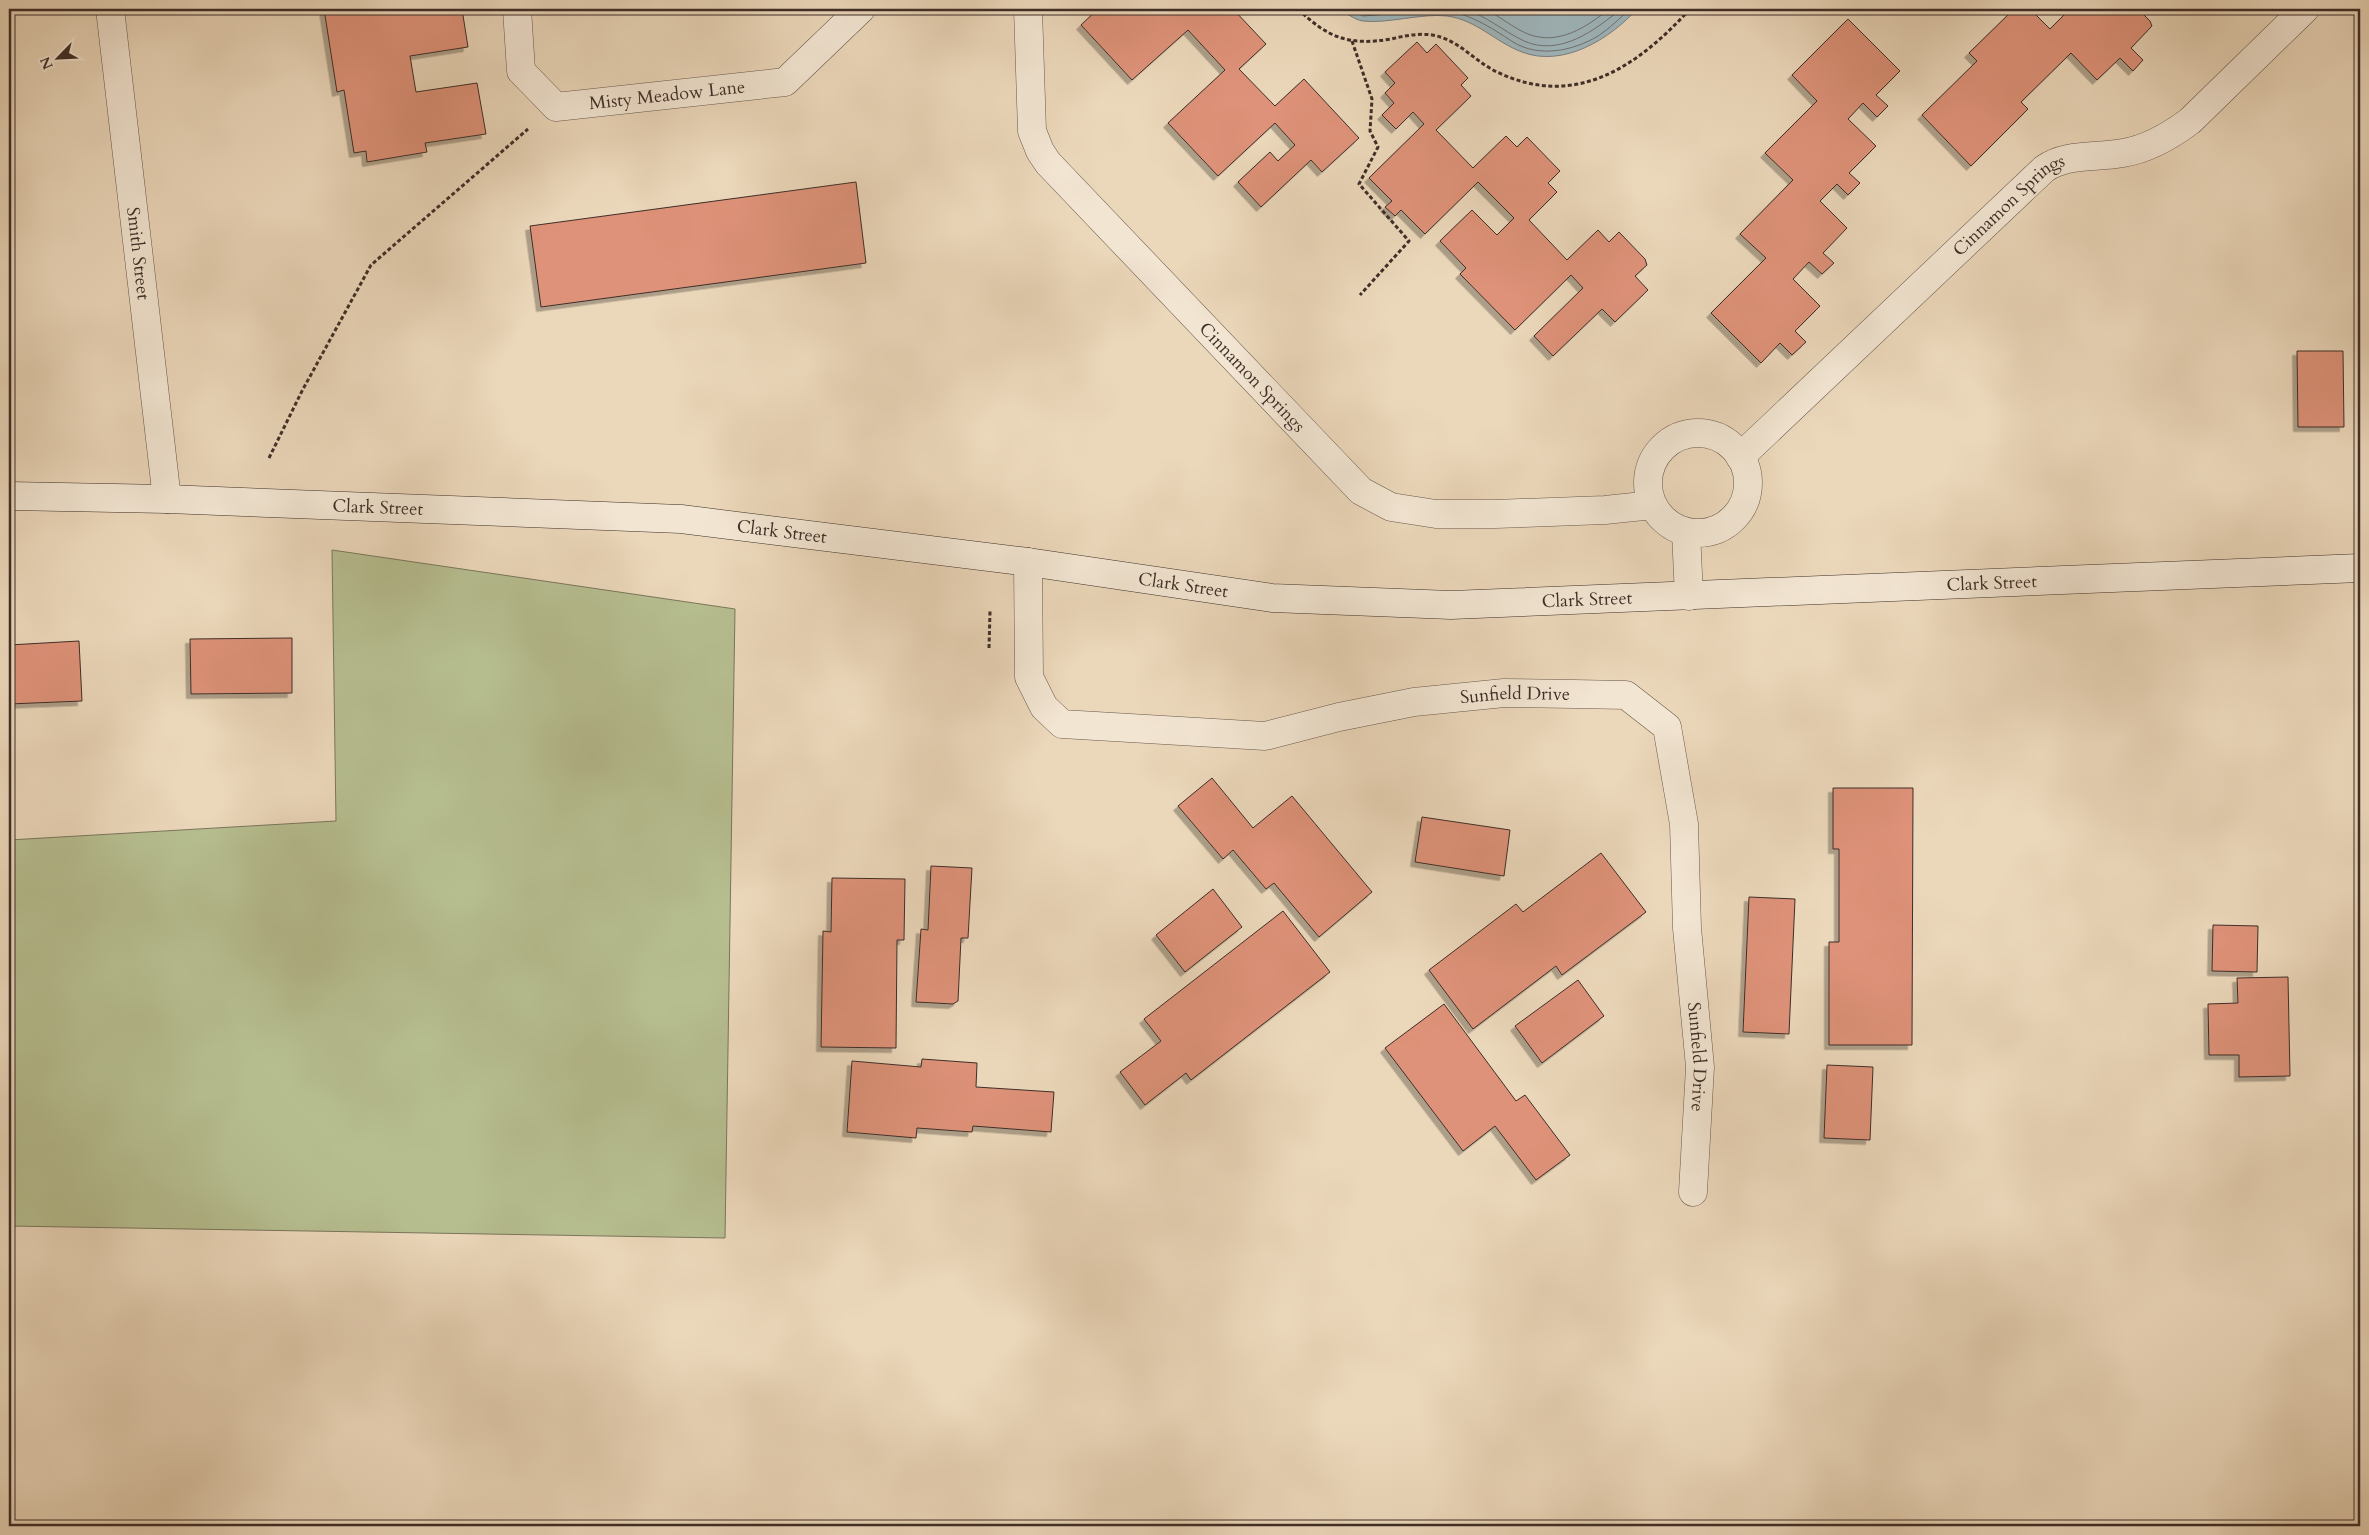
<svg xmlns="http://www.w3.org/2000/svg" width="2369" height="1535" font-family="Cardo,serif">
  <style>
    .green { fill: #b6be90; stroke: #7a765c }
    .water { fill: #9fb6bc; stroke: #788081 }
    .lines { fill: none; stroke-linecap: round; stroke-linejoin: round }
    .shore { stroke: #6e7272; stroke-width: 1 }
    .building { fill: #de9279; stroke: #3e2e28; filter: url(#shadow) }
    .minor-casing { stroke: #69584c; stroke-width: 29 }
    .secondary-casing { stroke: #3e2e28; stroke-width: 29 }
    .path { stroke: #3e2e28; stroke-width: 3; stroke-dasharray: 4 2.5; stroke-linecap: butt }
    .minor { stroke: #f2e5d2; stroke-width: 28 }
    .secondary { stroke: #f2e5d2; stroke-width: 28 }
    .labels { text-anchor: middle; dominant-baseline: central; stroke-width: 4.5; stroke-linejoin: round; paint-order: stroke }
    .street-label { font-size: 18px; fill: #3e2e28; stroke: #f2e5d2 }
  </style>
  <defs>
    <filter id="shadow"><feDropShadow dx="-4.5" dy="4.5" stdDeviation="0" flood-color="#0004"/></filter>
  </defs>
  <rect width="100%" height="100%" fill="#ebd7ba"/>
  <filter id="stains"><feTurbulence type="fractalNoise" baseFrequency=".004" numOctaves="4"/><feColorMatrix values="0 0 0 0 .2 0 0 0 0 .09 0 0 0 0 .02 0 0 0 .5 -.17"/></filter>
  <radialGradient id="worn" r=".72"><stop offset=".6" stop-color="#630" stop-opacity="0"/><stop offset="1" stop-color="#630" stop-opacity=".3"/></radialGradient>
  <polygon class="green" points="332,550 735,609 725,1238 9,1226 9,840 336,821"/>
  <path class="water" d="M1339,9H1637C1610,39 1563,68 1522,52C1495,42 1477,20 1447,16C1422,13 1387,24 1363,21C1355,20 1346,13 1339,9Z"/>
  <g class="lines">
    <g class="shore">
      <path d="M1349,9L1363,16L1439,10C1468,12 1490,27 1513,42C1539,58 1573,51 1598,36C1609,29 1620,18 1630,9"/>
      <path d="M1464,9C1487,16 1503,31 1524,41C1560,57 1595,30 1621,9"/>
      <path d="M1484,9C1500,16 1513,28 1528,34C1558,46 1587,27 1609,9"/>
    </g>
  </g>
  <g class="building">
    <polygon points="324,9 462,9 468,47 410,56 416,92 477,83 486,134 425,143 427,152 367,162 366,151 354,153 344,90 337,92"/>
    <polygon points="1098,9 1178,9 1183,13 1187,9 1233,9 1266,44 1239,69 1275,106 1304,79 1359,138 1322,172 1311,160 1261,207 1238,182 1270,152 1278,161 1295,145 1275,123 1218,176 1168,123 1225,70 1188,30 1132,80 1081,25"/>
    <polygon points="2014,9 2030,9 2050,29 2070,9 2138,9 2150,21 2152,26 2131,48 2143,60 2133,71 2120,58 2097,80 2071,53 2021,102 2028,109 1971,166 1922,115 1977,61 1969,53"/>
    <polygon points="1848,19 1900,71 1876,95 1888,106 1877,117 1863,103 1848,119 1876,146 1849,173 1860,183 1848,195 1837,184 1820,201 1847,228 1823,253 1834,263 1822,274 1809,262 1793,279 1820,306 1795,331 1806,342 1792,355 1780,343 1761,363 1711,313 1766,258 1740,234 1793,180 1765,153 1817,101 1792,75"/>
    <polygon points="1417,42 1427,53 1436,44 1468,78 1461,85 1471,96 1436,130 1473,168 1506,136 1517,147 1527,137 1560,171 1548,183 1557,192 1529,220 1567,260 1598,230 1609,242 1619,232 1645,259 1647,265 1635,276 1648,290 1615,322 1602,309 1553,356 1534,336 1583,288 1571,275 1515,330 1460,274 1466,268 1440,241 1472,210 1497,235 1514,218 1478,182 1425,234 1401,210 1395,216 1385,207 1392,201 1369,178 1424,124 1413,112 1396,129 1382,115 1394,103 1385,93 1395,83 1385,72"/>
    <polygon points="856,182 866,263 541,307 530,226"/>
    <polygon points="2297,351 2343,351 2344,427 2298,427"/>
    <polygon points="292,638 292,693 191,694 190,639"/>
    <polygon points="79,641 82,701 9,704 9,645"/>
    <polygon points="1212,778 1253,828 1292,796 1372,892 1319,937 1274,883 1266,889 1233,850 1223,859 1178,806"/>
    <polygon points="1833,788 1913,788 1912,1045 1829,1045 1829,942 1839,942 1839,849 1833,849"/>
    <polygon points="1422,817 1510,830 1504,876 1415,862"/>
    <polygon points="1601,853 1646,912 1562,975 1556,966 1473,1029 1429,970 1516,904 1523,912"/>
    <polygon points="931,866 972,868 968,938 961,938 958,1001 953,1004 916,1002 921,929 928,930"/>
    <polygon points="832,878 905,879 904,940 897,940 896,1048 821,1047 823,931 831,932"/>
    <polygon points="1213,889 1242,927 1185,972 1156,935"/>
    <polygon points="1749,897 1795,899 1789,1034 1743,1032"/>
    <polygon points="1283,911 1330,972 1191,1080 1186,1073 1145,1105 1120,1072 1161,1041 1144,1019"/>
    <polygon points="2213,925 2258,926 2257,972 2212,971"/>
    <polygon points="2288,977 2290,1076 2239,1077 2239,1055 2209,1055 2208,1004 2238,1003 2237,978"/>
    <polygon points="1578,980 1604,1016 1542,1063 1515,1026"/>
    <polygon points="1444,1004 1516,1101 1525,1095 1570,1155 1536,1180 1495,1126 1463,1151 1385,1048"/>
    <polygon points="922,1059 977,1063 976,1087 1054,1092 1051,1132 973,1126 972,1132 917,1128 916,1138 847,1132 852,1061 921,1067"/>
    <polygon points="1827,1065 1873,1067 1870,1140 1824,1138"/>
  </g>
  <g class="lines">
    <g class="minor-casing">
      <g id="minor">
        <path id="s1" d="M110,9L167,499"/>
        <path id="s2" d="M517,9L521,71L556,107L785,82L861,9"/>
        <path id="s3" d="M1028,9L1032,131L1040,151L1048,163L1361,491L1391,507L1436,514H1495L1605,510L1653,505"/>
        <circle cx="1698" cy="483" r="50"/>
        <path id="s4" d="M1740,457L2044,169C2066,153 2097,158 2123,153C2148,149 2170,136 2190,121L2305,9"/>
        <polyline points="1686,532 1689,596"/>
        <path id="s5" d="M1028,562L1029,677L1044,707L1062,724L1265,736L1339,717L1414,702L1504,693L1574,694L1626,695L1667,727L1684,824L1687,928L1700,1067L1693,1192"/>
      </g>
    </g>
    <g class="secondary-casing">
      <g id="secondary">
        <path id="s6" d="M9,496L167,499L681,519L1028,562L1272,598L1451,605L2360,568"/>
      </g>
    </g>
    <g class="path">
      <path d="M1298,9C1328,38 1349,46 1391,39C1404,36 1418,33 1432,35C1458,39 1474,61 1497,72C1576,110 1638,66 1690,9"/>
      <polyline points="1352,41 1372,99 1370,131 1378,147 1359,184 1409,241 1360,295"/>
      <polyline points="269,458 302,391 371,265 528,129"/>
      <polyline points="989,648 990,611"/>
    </g>
    <use href="#minor" class="minor"/>
    <use href="#secondary" class="secondary"/>
  </g>
  <g class="labels">
    <g class="street-label">
      <text stroke="none"><textPath href="#s2" startOffset="224">Misty Meadow Lane</textPath></text>
      <text stroke="none"><textPath href="#s4" startOffset="369">Cinnamon Springs</textPath></text>
      <text stroke="none"><textPath href="#s1" startOffset="246">Smith Street</textPath></text>
      <text stroke="none"><textPath href="#s3" startOffset="454">Cinnamon Springs</textPath></text>
      <text stroke="none"><textPath href="#s6" startOffset="369">Clark Street</textPath></text>
      <text stroke="none"><textPath href="#s6" startOffset="774">Clark Street</textPath></text>
      <text stroke="none"><textPath href="#s6" startOffset="1989">Clark Street</textPath></text>
      <text stroke="none"><textPath href="#s6" startOffset="1179">Clark Street</textPath></text>
      <text stroke="none"><textPath href="#s6" startOffset="1584">Clark Street</textPath></text>
      <text stroke="none"><textPath href="#s5" startOffset="631">Sunfield Drive</textPath></text>
      <text stroke="none"><textPath href="#s5" startOffset="1126">Sunfield Drive</textPath></text>
    </g>
  </g>
  <rect width="2369" height="1535" fill="none" stroke="#ebd7ba" stroke-width="30"/>
  <rect x="10" y="10" width="2349" height="1515" fill="none" stroke="#3e2e28" stroke-width="2.5"/>
  <rect x="15" y="15" width="2339" height="1505" fill="none" stroke="#3e2e28"/>
  <g transform="translate(58 58) rotate(246)" stroke="#f2e5d2" stroke-width="4" paint-order="stroke">
  <path d="M0-4L9 19L0 12L-9 19Z" fill="#3e2e28"/>
  <text y="-8" font-size="14" font-weight="bold" text-anchor="middle" fill="#3e2e28">N</text>
  </g>
  <rect width="100%" height="100%" filter="url(#stains)"/>
  <rect width="100%" height="100%" fill="url(#worn)"/>
</svg>
